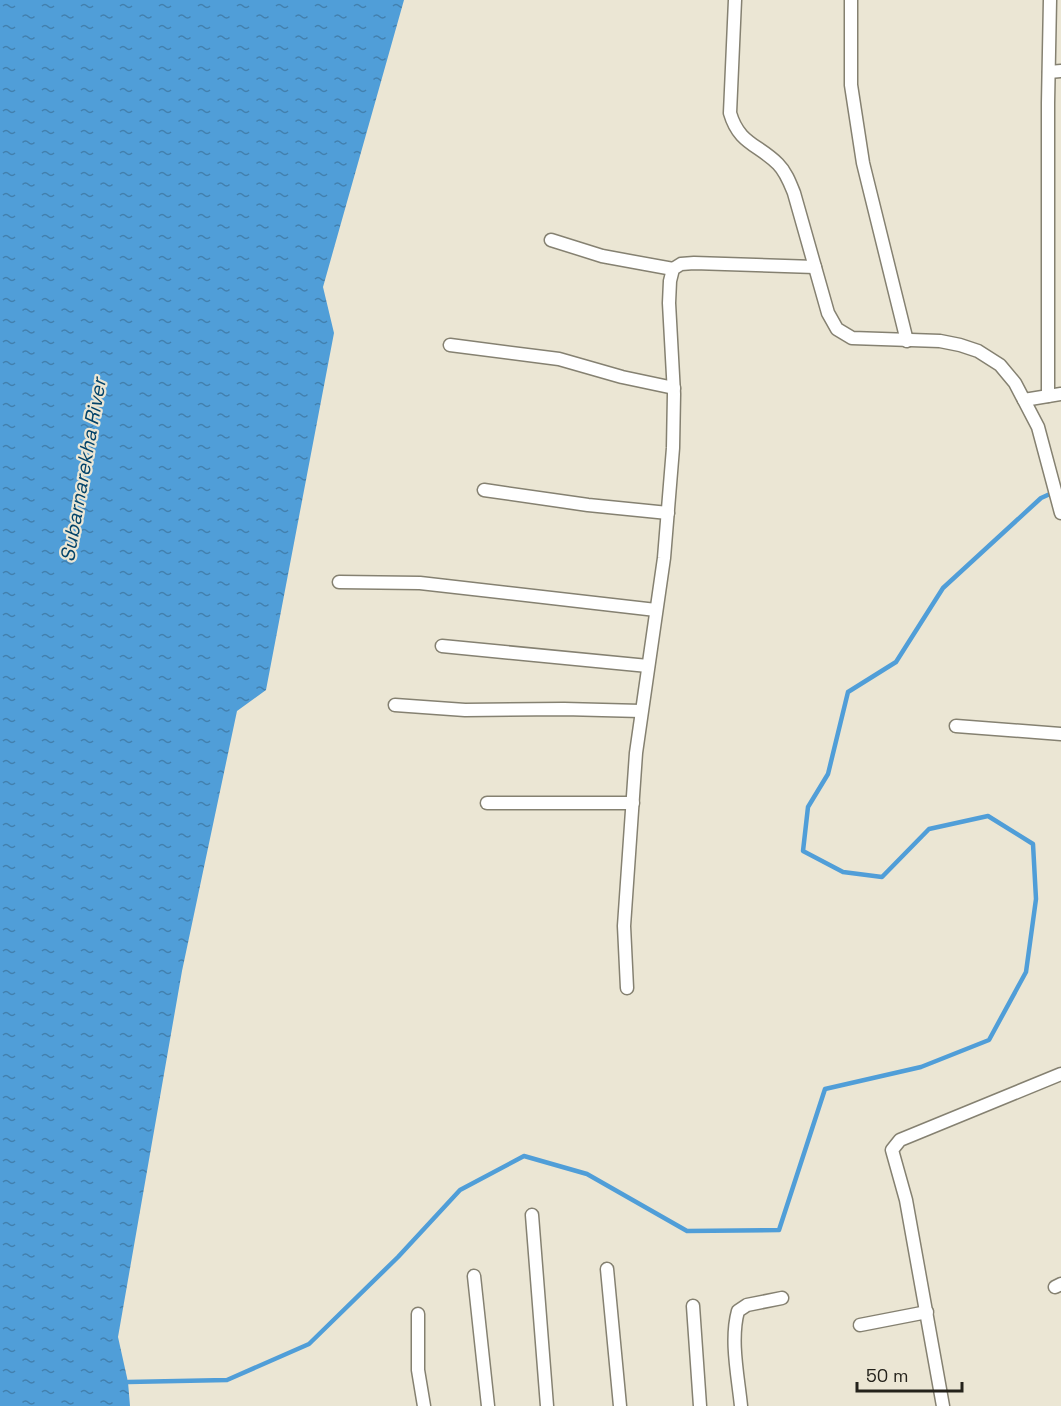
<svg xmlns="http://www.w3.org/2000/svg" width="1061" height="1406" font-family="'Space Grotesk',sans-serif">
  <style>
    .water { fill: url(#water-ripples) }
    .lines { fill: none; stroke-linecap: round; stroke-linejoin: round }
    .stream { stroke: #509ed8; stroke-width: 4.5 }
    .street-casing { stroke: #858171; stroke-width: 15 }
    .street { stroke: #fff; stroke-width: 12 }
    .labels { text-anchor: middle; dominant-baseline: central; stroke-width: 4.5; stroke-linejoin: round; paint-order: stroke }
    .water-label { font-size: 20px; font-style: italic; fill: #034369; stroke: #ebe6d4 }
  </style>
  <defs>
    <pattern id="water-ripples" width="26" height="14" patternUnits="userSpaceOnUse" patternTransform="scale(1.5)"><rect width="26" height="14" fill="#509ed8"/><path d="M2 4q2-2 4 0t4 0M15 11q2-2 4 0t4 0" fill="none" stroke="#4280ae"/></pattern>
  </defs>
  <rect width="100%" height="100%" fill="#ebe6d4"/>
  <polygon class="water" points="0,0 404,0 323,287 334,333 266,690 237,711 182,971 118,1337 128,1382 130,1406 0,1406"/>
  <g class="lines">
    <polyline class="stream" points="128,1382 227,1380 309,1344 398,1257 460,1190 524,1156 587,1174 687,1231 779,1230 825,1089 921,1067 989,1040 1026,972 1036,899 1033,844 988,816 929,829 882,877 843,872 803,851 808,807 828,774 848,692 896,662 943,588 1041,498 1061,489"/>
    <g class="street-casing">
      <g id="street">
        <path d="M735,0L730,113C739,144 758,144 778,164C786,172 790,183 794,193L828,313L837,329L852,338L940,341L960,345L978,351L1000,365L1015,383L1038,427L1061,513"/>
        <polyline points="851,0 851,85 863,163 907,341"/>
        <polyline points="1049,72 1061,71"/>
        <polyline points="551,240 602,256 673,269"/>
        <polyline points="450,345 559,359 622,377 674,388"/>
        <polyline points="1048,396 1048,103 1050,0"/>
        <polyline points="1024,400 1061,394"/>
        <polyline points="484,490 588,505 668,513"/>
        <polyline points="339,582 420,583 656,610"/>
        <polyline points="442,646 648,666"/>
        <polyline points="395,705 465,710 564,709 641,711"/>
        <polyline points="956,726 1061,734"/>
        <polyline points="487,803 633,803"/>
        <polyline points="627,988 624,926 636,753 664,558 673,448 674,394 669,303 670,281 673,269 681,264 694,263 815,267"/>
        <polyline points="532,1215 547,1406"/>
        <polyline points="607,1269 620,1406"/>
        <polyline points="474,1276 488,1406"/>
        <polyline points="1055,1287 1061,1284"/>
        <polyline points="693,1306 700,1406"/>
        <polyline points="418,1314 418,1370 424,1406"/>
        <polyline points="860,1325 927,1312"/>
        <path d="M741,1406C738,1376 730,1340 738,1311L747,1305L782,1298"/>
        <polyline points="943,1406 906,1200 892,1150 900,1140 1061,1074"/>
      </g>
    </g>
    <use href="#street" class="street"/>
  </g>
  <g class="labels">
    <g class="water-label">
      <text transform="translate(83 470) rotate(-80)">Subarnarekha River</text>
    </g>
  </g>
  <path d="M857 1382v9h105v-9" fill="none" stroke="#24221b" stroke-width="3"/>
  <text x="866" y="1382" font-size="18" fill="#24221b" stroke="#ebe6d4" stroke-width="4.5" paint-order="stroke">50 m</text>
</svg>
